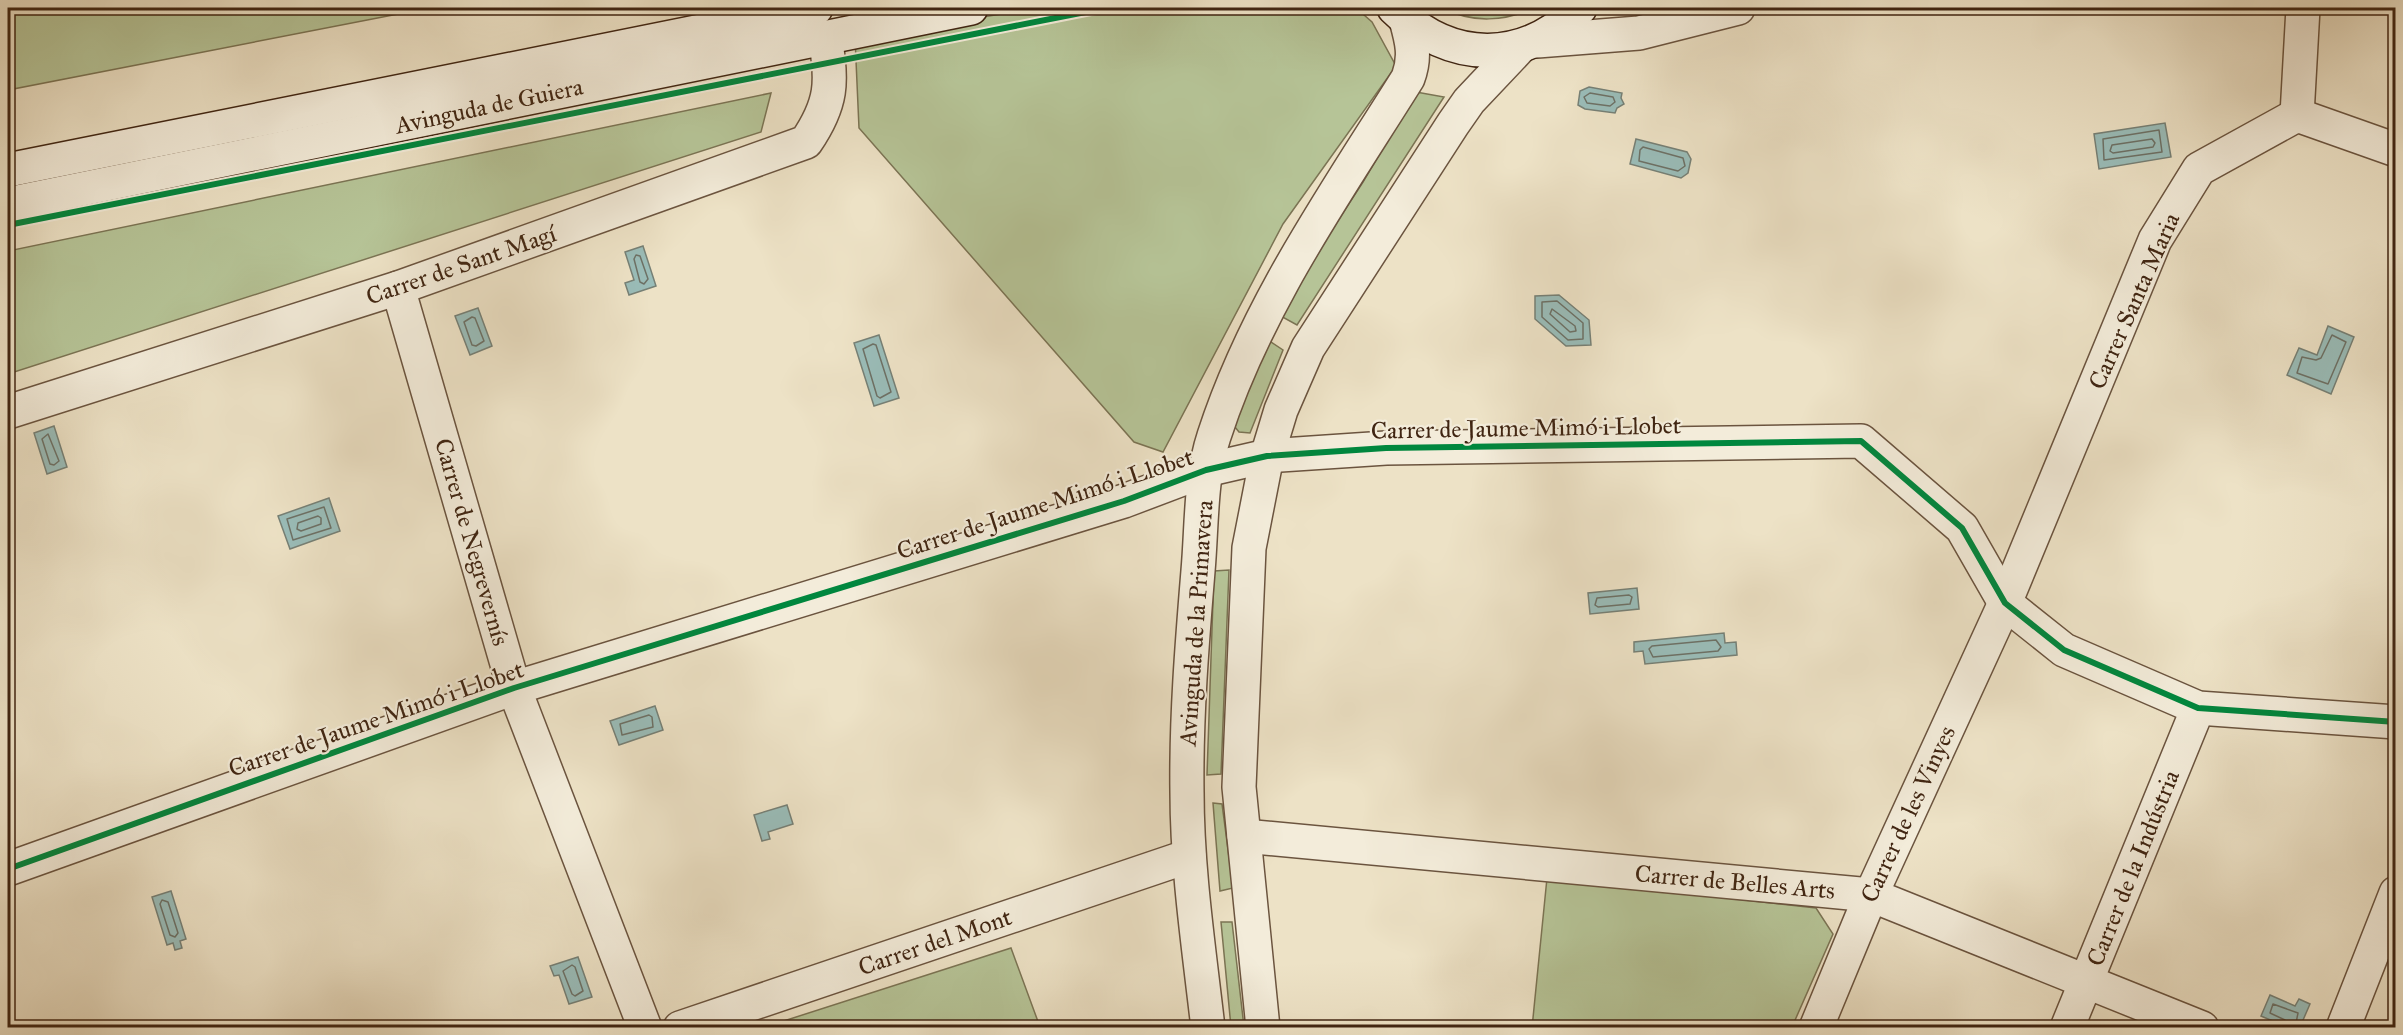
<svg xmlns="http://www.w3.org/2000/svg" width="2403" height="1035" font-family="'IM FELL Great Primer',serif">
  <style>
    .green { fill: #b6c497; stroke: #7b7454; stroke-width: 1.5 }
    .water { fill: #9abdb9; stroke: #768076; stroke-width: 1.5 }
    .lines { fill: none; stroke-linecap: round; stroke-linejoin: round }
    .shore { stroke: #6d7166; stroke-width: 1.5 }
    .minor-casing { stroke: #6b543f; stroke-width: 36 }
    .tertiary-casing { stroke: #6b543f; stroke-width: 36 }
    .secondary-casing { stroke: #402512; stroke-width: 36 }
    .minor { stroke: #f3ecda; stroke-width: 33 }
    .tertiary { stroke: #f3ecda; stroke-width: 33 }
    .secondary { stroke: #f3ecda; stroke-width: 33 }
    .cycleway-casing { stroke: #f3ecda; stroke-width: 10 }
    .cycleway { stroke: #00873e; stroke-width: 6 }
    .labels { text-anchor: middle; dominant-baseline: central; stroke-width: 4.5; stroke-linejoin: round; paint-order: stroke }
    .street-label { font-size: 24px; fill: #402512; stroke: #f3ecda }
  </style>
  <rect width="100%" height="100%" fill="#ede2c6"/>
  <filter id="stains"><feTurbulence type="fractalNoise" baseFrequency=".00333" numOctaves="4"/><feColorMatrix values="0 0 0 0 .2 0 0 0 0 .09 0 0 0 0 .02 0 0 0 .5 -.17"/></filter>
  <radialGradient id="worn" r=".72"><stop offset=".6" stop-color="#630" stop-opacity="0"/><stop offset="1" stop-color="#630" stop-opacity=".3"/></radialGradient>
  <g class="green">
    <polygon points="8,8 429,8 8,90"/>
    <polygon points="1038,8 1356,8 1372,22 1396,66 1283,224 1163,452 1134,442 859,128 855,38"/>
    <path d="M1444,8H1534C1506,21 1472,24 1444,8Z"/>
    <polygon points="1416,92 1444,97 1297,325 1277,314 1363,182"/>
    <polygon points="771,93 761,132 8,374 8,251"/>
    <polygon points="1268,340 1283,350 1250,433 1239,432 1235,427 1245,389"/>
    <polygon points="1229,570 1221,774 1207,775 1214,571"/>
    <polygon points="1213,803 1222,804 1233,888 1220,891"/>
    <polygon points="1547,878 1816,908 1833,934 1792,1027 1532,1028"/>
    <polygon points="1221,922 1232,922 1244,1027 1231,1027"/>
    <polygon points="1011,948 1040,1027 765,1027"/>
  </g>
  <g class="water">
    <polygon points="1589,87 1622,93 1621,98 1624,104 1617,108 1615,113 1585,109 1578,105 1580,91"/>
    <polygon points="2165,123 2171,157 2099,169 2094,134"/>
    <polygon points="1636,139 1687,152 1691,159 1688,173 1681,178 1630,164"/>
    <polygon points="643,246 656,286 629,295 625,283 634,280 625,252"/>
    <polygon points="1559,295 1589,320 1591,345 1566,346 1535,319 1535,296"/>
    <polygon points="478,308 492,346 470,355 455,316"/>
    <polygon points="2328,326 2354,337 2331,394 2287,375 2299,348 2317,355"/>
    <polygon points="879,335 899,398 874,406 854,343"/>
    <polygon points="54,426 67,467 47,474 34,433"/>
    <polygon points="329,498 340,531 290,549 278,516"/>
    <polygon points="1637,588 1639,609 1590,614 1588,593"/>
    <polygon points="1724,633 1725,643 1736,642 1737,655 1645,664 1643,651 1634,652 1634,642"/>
    <polygon points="655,706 663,730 619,745 610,721"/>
    <polygon points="787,805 793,824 768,832 770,839 762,841 754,815"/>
    <polygon points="171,891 186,939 180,941 182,948 175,950 173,943 167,945 152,897"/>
    <polygon points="578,957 592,997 569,1004 559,975 554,976 550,966"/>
    <polygon points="2270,995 2295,1006 2299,999 2310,1004 2300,1027 2287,1027 2261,1016"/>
  </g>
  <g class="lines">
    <g class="shore">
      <polygon points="1590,93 1613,97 1615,102 1610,106 1587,103 1584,97"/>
      <polygon points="2159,130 2162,152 2104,160 2103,139"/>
      <polygon points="2152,139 2155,143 2153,147 2113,153 2110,151 2112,145"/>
      <polygon points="1643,147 1683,158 1685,166 1678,171 1639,161 1640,150"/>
      <polygon points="636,255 640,256 648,279 644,284 640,282 634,259"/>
      <polygon points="1557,301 1583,323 1583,339 1568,340 1542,317 1542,302"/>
      <polygon points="1552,309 1575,326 1576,331 1570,332 1550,314"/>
      <polygon points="472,317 475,318 484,341 476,346 472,345 464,322"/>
      <polygon points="2332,335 2346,342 2328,384 2297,373 2302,357 2316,360 2321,358"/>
      <polygon points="873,344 876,345 891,392 880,398 877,396 863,349"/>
      <polygon points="48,434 59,461 54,465 50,464 42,439"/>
      <polygon points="324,507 331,528 293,540 287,519"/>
      <polygon points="318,516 321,518 321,524 301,531 297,529 298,523"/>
      <polygon points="1629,595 1632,597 1630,604 1598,607 1595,605 1597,598"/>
      <polygon points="1716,640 1721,647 1718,651 1653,657 1649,649 1652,646"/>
      <polygon points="649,715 652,717 653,727 622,735 620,724"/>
      <polygon points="162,900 168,902 178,933 175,937 170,935 160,904"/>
      <polygon points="572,965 575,967 583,991 575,996 572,994 563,971"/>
      <polyline points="2287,1028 2285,1020 2270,1013 2273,1004 2298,1013 2295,1028"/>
    </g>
    <g class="minor-casing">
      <g id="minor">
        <polyline points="1537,41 1639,33 1738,8"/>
        <polyline points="2297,115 2303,8"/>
        <polyline points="398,288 514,688 645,1028"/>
        <path d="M8,412L398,288L806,142C832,104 833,82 825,37"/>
        <polyline points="1244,836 1871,895 2202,1028"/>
        <polyline points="8,869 514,688 1124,501 1206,470 1267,456 1386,448 1861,441 1962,528 2005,603 2064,650 2198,708 2396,722"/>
        <polyline points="680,1028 1189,856"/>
        <polyline points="1816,1028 1871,895 2005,603 2155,240 2199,169 2297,115 2396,150"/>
        <polyline points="2067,1028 2198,708"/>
        <polyline points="2343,1028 2396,893"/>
      </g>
    </g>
    <g class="tertiary-casing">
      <g id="tertiary">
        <path d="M1208,1028C1199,949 1187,870 1187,792C1186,718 1192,644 1198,571C1202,526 1200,478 1214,436C1256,306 1336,193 1408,78C1416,57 1412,41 1406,20"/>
        <polyline points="1263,1028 1239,787 1249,548 1267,456 1281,410 1308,348 1453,124 1469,101 1520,47"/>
      </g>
    </g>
    <g class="secondary-casing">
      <g id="secondary">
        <path d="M1394,8C1450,64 1524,65 1580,8"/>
        <polyline points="8,170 816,8"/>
        <polyline points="8,204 971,8"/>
      </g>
    </g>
    <use href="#minor" class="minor"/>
    <use href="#tertiary" class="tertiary"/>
    <use href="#secondary" class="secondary"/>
    <g class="cycleway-casing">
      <g id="cycleway">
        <polyline points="8,225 1106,8"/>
        <polyline points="8,869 514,688 1124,501 1206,470 1267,456 1386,448 1861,441 1962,528 2005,603 2064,650 2198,708 2396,722"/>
      </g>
    </g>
    <use href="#cycleway" class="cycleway"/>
  </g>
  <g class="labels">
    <g class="street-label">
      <text transform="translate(489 106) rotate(-12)">Avinguda de Guiera</text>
      <text transform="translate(461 265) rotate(-19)">Carrer de Sant Magí</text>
      <text transform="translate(2134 301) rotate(-66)">Carrer Santa Maria</text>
      <text transform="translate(1526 428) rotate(-1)">Carrer de Jaume Mimó i Llobet</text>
      <text transform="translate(1045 504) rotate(-18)">Carrer de Jaume Mimó i Llobet</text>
      <text transform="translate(472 542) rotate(74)">Carrer de Negrevernís</text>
      <text transform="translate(1196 623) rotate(-86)">Avinguda de la Primavera</text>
      <text transform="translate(376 719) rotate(-19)">Carrer de Jaume Mimó i Llobet</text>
      <text transform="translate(1908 814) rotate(-65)">Carrer de les Vinyes</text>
      <text transform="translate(2133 868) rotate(-68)">Carrer de la Indústria</text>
      <text transform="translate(1735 882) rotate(5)">Carrer de Belles Arts</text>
      <text transform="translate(935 942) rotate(-19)">Carrer del Mont</text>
    </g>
  </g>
  <rect width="2403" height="1035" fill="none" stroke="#ede2c6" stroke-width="30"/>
  <rect x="9" y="9" width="2385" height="1017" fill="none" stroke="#402512" stroke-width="3"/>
  <rect x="15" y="15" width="2373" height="1005" fill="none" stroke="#402512" stroke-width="1.5"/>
  <rect width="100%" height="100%" filter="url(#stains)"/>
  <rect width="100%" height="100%" fill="url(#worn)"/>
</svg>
